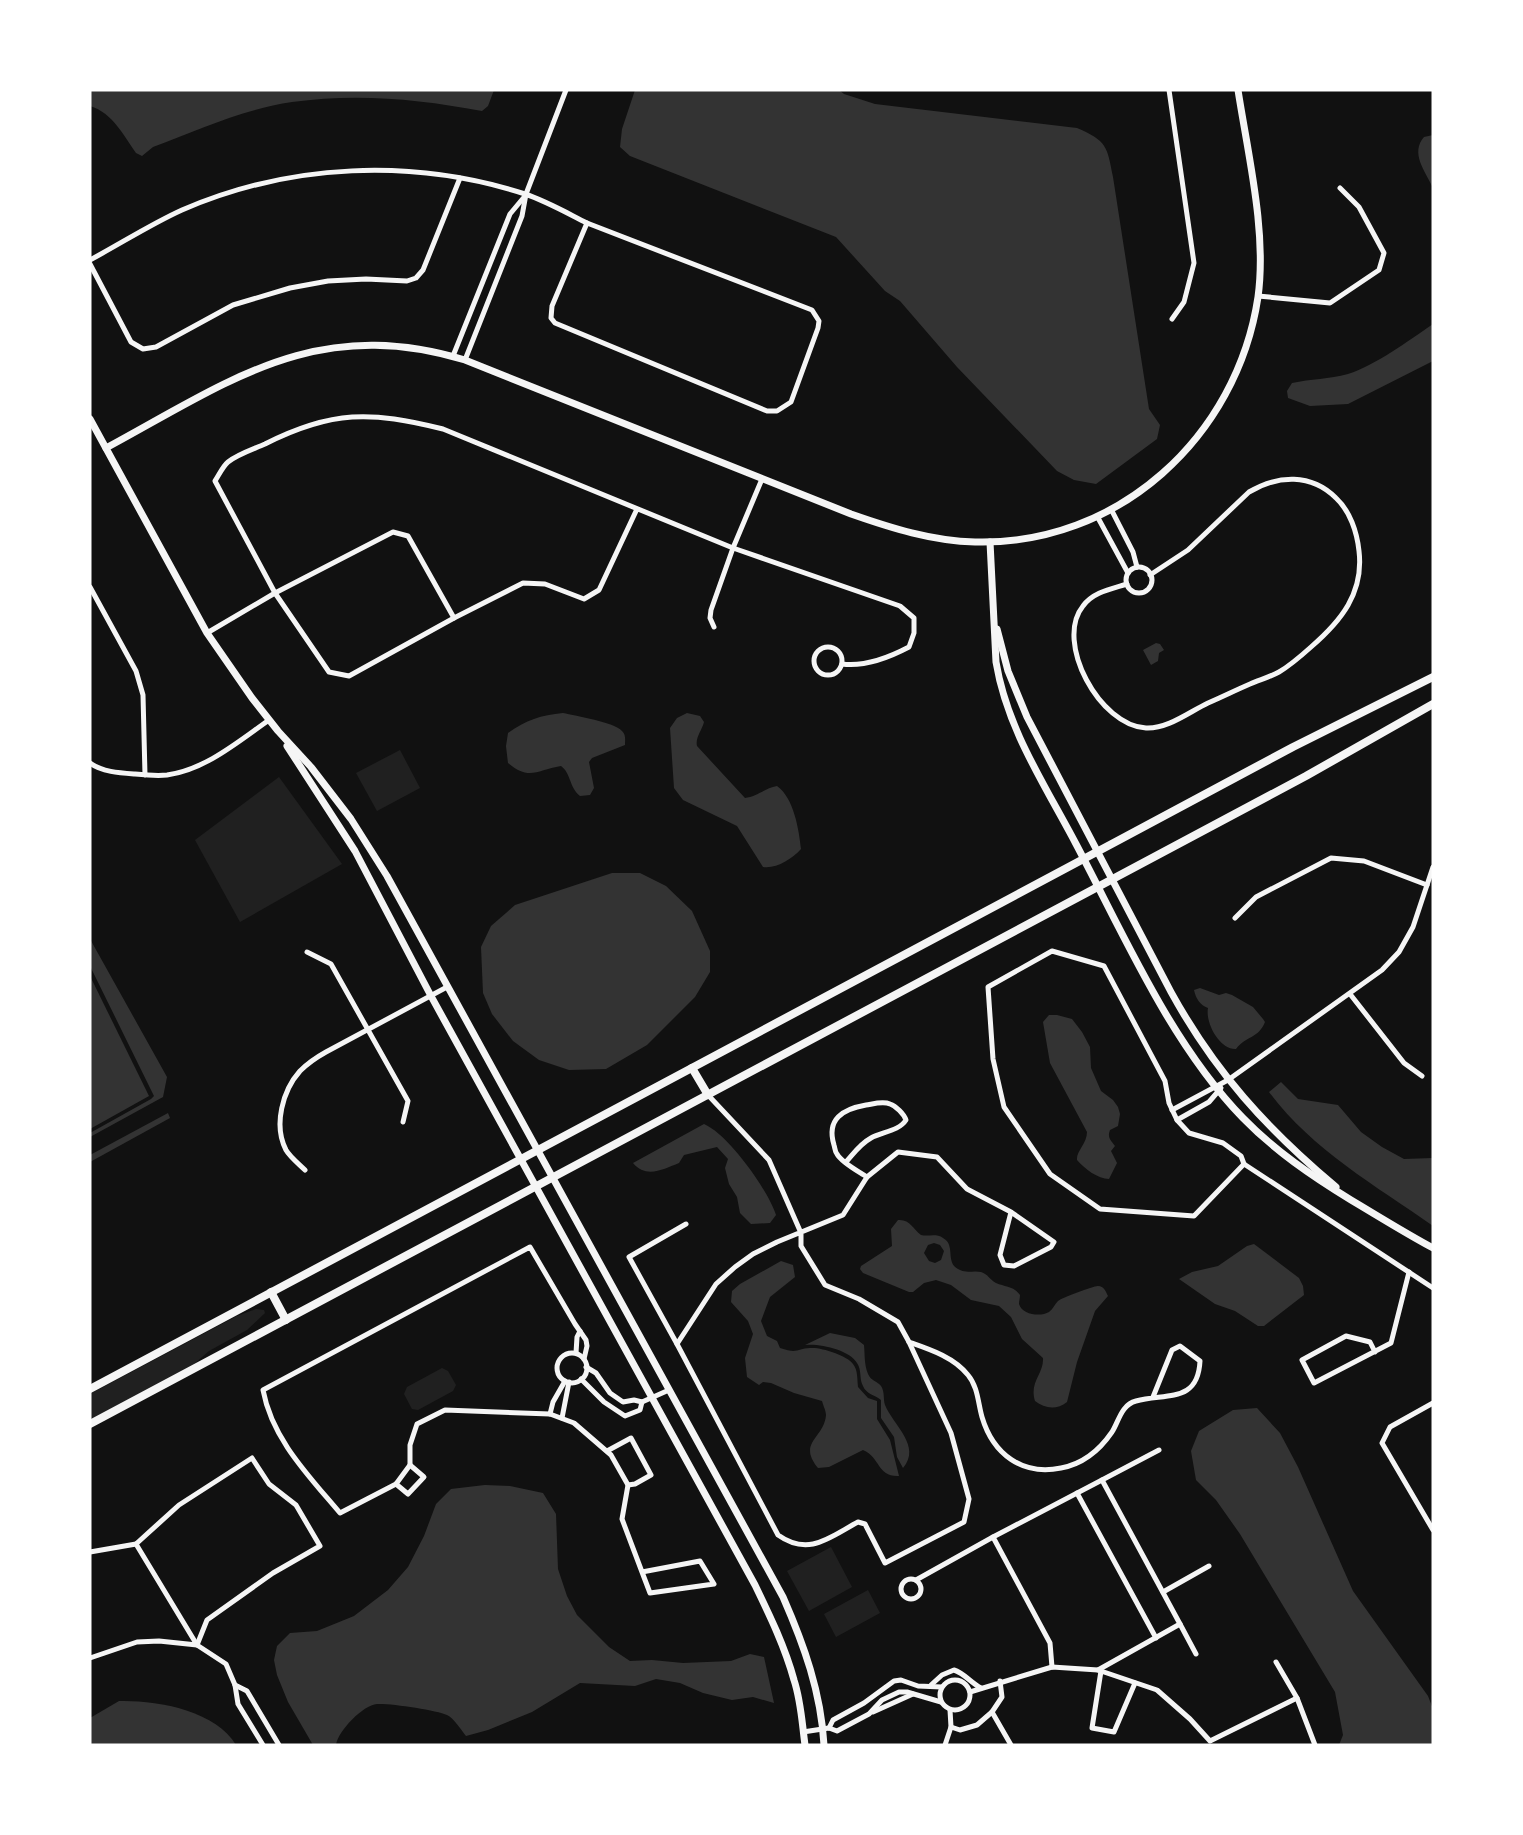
<svg xmlns="http://www.w3.org/2000/svg" width="1523" height="1835" font-family="Rubik,sans-serif">
  <style>
    .green { fill: #202020 }
    .water { fill: #333; fill-rule: evenodd }
    .lines { fill: none; stroke-linecap: round; stroke-linejoin: round }
    .minor { stroke: #f5f5f5; stroke-width: 5 }
    .tertiary { stroke: #f5f5f5; stroke-width: 7 }
    .secondary { stroke: #f5f5f5; stroke-width: 8 }
  </style>
  <rect width="100%" height="100%" fill="#111"/>
  <g class="green">
    <polygon points="400,750 420,788 377,811 356,773"/>
    <polygon points="279,777 342,864 240,922 195,840"/>
    <polygon points="256,1309 264,1310 265,1313 247,1330 209,1351 194,1364 90,1420 90,1394 237,1316"/>
    <polygon points="442,1368 448,1371 456,1385 453,1391 418,1410 412,1409 404,1394 407,1387"/>
    <polygon points="831,1547 852,1587 809,1611 787,1571"/>
    <polygon points="868,1590 880,1613 836,1637 824,1614"/>
  </g>
  <g class="water">
    <path d="M90,90H494L488,106L482,111C419,99 356,93 292,102C244,109 198,130 153,147L142,156L136,153C123,135 113,113 90,106Z"/>
    <path d="M635,90H839L844,94L875,104L1077,128C1107,141 1107,146 1113,177L1149,409L1160,425L1157,439L1096,484L1074,480L1057,471L957,367L900,301L885,291L836,237L630,156L620,147L622,129Z"/>
    <path d="M1433,135V188C1425,171 1410,153 1424,137Z"/>
    <path d="M1433,324V361L1348,404L1310,406L1288,398L1287,391L1292,383C1311,379 1329,379 1348,374C1376,365 1408,341 1433,324Z"/>
    <polygon points="1156,643 1160,644 1164,650 1159,653 1158,661 1151,665 1143,650"/>
    <path d="M563,713C576,716 614,722 622,731C626,735 625,739 625,745L592,758L589,762L594,788L590,795L580,796C569,787 571,773 561,766C537,770 529,781 508,763L506,746L508,733C526,720 541,715 563,713Z"/>
    <path d="M687,713L700,716L704,722C702,730 695,738 697,746L745,798C757,797 765,788 777,786C794,798 799,830 801,849C792,859 776,869 763,867L737,826L683,800L674,788L670,728L677,718Z"/>
    <polygon points="612,873 640,873 666,886 692,911 710,951 710,972 695,997 647,1045 606,1069 569,1070 539,1060 513,1041 492,1014 483,993 481,947 491,926 515,905"/>
    <polygon points="90,939 167,1077 163,1097 90,1137 90,1133 151,1099 154,1096 90,966"/>
    <polygon points="90,976 149,1096 90,1129"/>
    <path d="M1200,988L1219,995L1226,993L1232,995L1253,1007L1263,1019L1265,1022C1258,1039 1247,1035 1236,1049C1220,1050 1205,1023 1208,1008C1200,1005 1196,999 1194,990Z"/>
    <path d="M1049,1015H1057L1072,1019L1082,1032L1090,1047L1091,1068L1101,1091L1113,1100L1118,1107L1120,1114L1118,1126L1110,1130C1107,1138 1111,1140 1115,1146L1111,1151L1117,1163L1109,1179C1098,1179 1085,1169 1077,1160C1076,1151 1087,1144 1087,1132L1050,1063L1043,1022Z"/>
    <path d="M1281,1082L1298,1099L1338,1105L1361,1132L1382,1147L1404,1159L1433,1158V1226C1376,1186 1311,1149 1269,1092Z"/>
    <polygon points="168,1113 170,1118 90,1162 90,1155"/>
    <path d="M704,1124C728,1134 768,1190 776,1215L770,1223L751,1224L740,1213L737,1197L729,1184L725,1168L728,1159L717,1147L684,1155L679,1163C664,1169 646,1179 633,1163Z"/>
    <path d="M898,1220C910,1219 913,1229 921,1235C928,1237 936,1233 943,1238C956,1245 945,1262 958,1269C966,1274 973,1270 981,1272C988,1274 990,1280 996,1283C1005,1287 1014,1286 1020,1295C1020,1298 1019,1301 1019,1304C1022,1315 1041,1317 1049,1312C1053,1309 1055,1304 1058,1301C1061,1298 1096,1285 1098,1286C1104,1286 1106,1292 1108,1296L1095,1311L1077,1362L1067,1402C1057,1410 1045,1409 1035,1401C1029,1382 1044,1374 1043,1358L1022,1339L1011,1317L999,1306L971,1300L951,1285L936,1280L924,1283L913,1292H909L863,1273L860,1269L861,1266L892,1246L891,1229ZM934,1243L940,1245L944,1251L941,1260L935,1263L929,1261L924,1253L928,1245Z"/>
    <polygon points="1254,1244 1299,1278 1303,1286 1304,1295 1264,1326 1258,1326 1235,1311 1215,1304 1179,1279 1192,1272 1218,1266 1247,1246"/>
    <path d="M781,1261L793,1265L795,1277L770,1297L761,1321L767,1336L777,1341L780,1348C800,1355 797,1347 813,1348C823,1348 848,1356 853,1364C858,1370 857,1379 858,1387L868,1398L877,1401V1419L890,1440L899,1476C877,1477 881,1458 863,1450L829,1467L818,1468C797,1442 824,1439 826,1415C826,1411 823,1405 822,1401L794,1393L771,1383L763,1382L759,1385L747,1377L745,1358L753,1334L748,1321L731,1302L732,1291L740,1284Z"/>
    <path d="M830,1333L855,1338L864,1345C865,1355 864,1364 868,1374C871,1381 877,1381 881,1386C885,1392 883,1399 885,1405C893,1425 922,1446 903,1468L897,1457L894,1437L881,1418V1400C875,1395 866,1394 863,1386C859,1379 862,1370 857,1363C850,1350 819,1343 805,1345Z"/>
    <polygon points="1257,1408 1280,1433 1298,1467 1353,1591 1428,1696 1433,1709 1433,1745 1339,1745 1343,1735 1335,1692 1240,1534 1216,1500 1196,1480 1191,1451 1199,1431 1233,1410"/>
    <path d="M485,1485L510,1486L543,1493L556,1514L558,1569L567,1596L577,1615L609,1647L630,1661L652,1660L683,1663L731,1661L750,1654L764,1657L774,1703L753,1697L732,1700L703,1693L680,1683L656,1679L635,1686L580,1683L532,1712L488,1730L466,1736C461,1730 454,1718 447,1715C437,1710 389,1703 377,1704C363,1705 338,1731 336,1745H313L288,1702L277,1675L274,1660L277,1646L290,1633L317,1631L354,1616L388,1590L408,1567L424,1536L436,1504L451,1489Z"/>
    <path d="M119,1701C156,1700 215,1710 236,1745H90V1718Z"/>
  </g>
  <g class="lines">
    <g class="minor">
      <polyline points="1169,90 1194,263 1184,302 1172,319"/>
      <polygon points="587,223 812,310 819,321 818,328 791,402 777,411 767,411 555,323 551,318 552,306"/>
      <path d="M90,260C120,244 151,224 182,210C290,163 413,158 525,194C546,201 567,213 587,223"/>
      <polyline points="90,264 131,342 143,349 156,347 233,305 290,288 328,281 366,279 407,281 416,278 423,270 460,178"/>
      <polyline points="1258,296 1330,303 1379,270 1384,253 1359,207 1340,188"/>
      <polyline points="453,356 510,214 525,196"/>
      <polyline points="465,360 522,216 526,194 566,90"/>
      <path d="M637,509L599,590L584,599L545,584L523,583L454,618L349,676L329,672L275,593L215,481C219,475 223,466 228,462C238,454 254,449 265,444C332,410 371,411 443,429L733,548L900,606L914,618V633L909,647C890,657 864,667 842,664"/>
      <polyline points="1111,509 1133,552 1137,567"/>
      <polyline points="1097,516 1128,573"/>
      <circle cx="1139" cy="580" r="13"/>
      <path d="M1127,584C1111,589 1093,592 1083,606C1054,642 1100,726 1146,728C1168,729 1189,712 1208,703C1222,697 1236,690 1250,684C1259,680 1270,677 1279,672C1291,665 1301,656 1311,647C1341,621 1364,593 1359,551C1357,532 1350,511 1336,498C1311,473 1278,475 1249,492L1188,550L1150,575"/>
      <polyline points="90,587 136,671 143,695 145,775"/>
      <polyline points="714,627 710,618 711,610 733,548 762,479"/>
      <polyline points="207,633 275,593 393,532 408,536 454,618"/>
      <circle cx="828" cy="661" r="14"/>
      <path d="M90,763C102,772 120,773 135,774C145,775 157,776 167,775C205,770 239,741 269,720"/>
      <polyline points="1235,918 1256,897 1331,858 1364,861 1427,885"/>
      <polygon points="1052,951 1104,966 1165,1081 1169,1103 1177,1120 1189,1133 1223,1143 1241,1156 1244,1164 1194,1216 1100,1209 1050,1174 1004,1107 993,1059 988,987"/>
      <polyline points="307,952 331,964 408,1101 403,1122"/>
      <polyline points="1350,994 1404,1063 1422,1076"/>
      <path d="M708,1095L769,1160L801,1233V1246L825,1285L859,1299L898,1322L909,1342L951,1433L969,1499L964,1522L885,1563L865,1524L858,1522C830,1537 809,1557 778,1535L677,1344L716,1284L735,1267L753,1254L777,1242L843,1215L867,1177L898,1152L937,1157L967,1189L1011,1212L1054,1242L1051,1247L1014,1266L1004,1265L1000,1255L1011,1212"/>
      <polyline points="1172,1110 1228,1080 1382,970 1399,952 1413,927 1433,867"/>
      <polyline points="1177,1120 1209,1102 1221,1088"/>
      <path d="M846,1162C854,1153 860,1144 871,1138C882,1132 899,1131 906,1120C904,1114 896,1106 890,1104C883,1101 873,1104 866,1105C843,1109 826,1119 834,1145C835,1148 835,1152 837,1154C842,1163 858,1171 867,1177"/>
      <polyline points="1244,1164 1433,1288"/>
      <path d="M305,1170C299,1164 290,1157 286,1150C273,1125 283,1090 300,1071C308,1063 317,1057 326,1052L447,987"/>
      <path d="M909,1342C929,1349 954,1357 968,1375C978,1387 978,1403 982,1417C993,1454 1022,1476 1061,1468C1083,1464 1099,1451 1112,1432C1119,1421 1121,1405 1136,1401C1167,1393 1198,1403 1200,1361L1180,1346L1172,1350L1153,1397"/>
      <polyline points="677,1344 629,1257 686,1224"/>
      <polyline points="1375,1352 1370,1342 1346,1336 1302,1360 1314,1383 1391,1343 1409,1272"/>
      <polyline points="576,1353 577,1337 580,1331"/>
      <circle cx="572" cy="1368" r="15"/>
      <path d="M584,1359L587,1346L586,1340L575,1324L530,1247L263,1390C272,1439 309,1476 340,1513L396,1484L410,1465V1445L417,1424L445,1410L550,1414L574,1423L611,1455L628,1485L622,1519L642,1572L700,1561L714,1584L650,1593L642,1572"/>
      <polyline points="586,1367 596,1373 610,1393 623,1402 634,1400 642,1402 669,1390"/>
      <polyline points="581,1379 604,1402 625,1416 640,1410 642,1402"/>
      <polyline points="1433,1403 1390,1427 1382,1443 1433,1530"/>
      <polyline points="550,1414 553,1402 565,1381"/>
      <polyline points="562,1418 569,1382"/>
      <polyline points="607,1451 631,1438 651,1475 635,1484 628,1485"/>
      <polyline points="1102,1480 1159,1450"/>
      <polyline points="396,1484 408,1494 424,1477 410,1465"/>
      <polyline points="1077,1493 1156,1638"/>
      <polyline points="136,1544 197,1645 226,1664 235,1685 238,1704 263,1745"/>
      <polyline points="90,1552 136,1544 179,1505 252,1458 269,1484 296,1505 320,1546 273,1573 207,1620 197,1645 159,1641 137,1642 90,1658"/>
      <circle cx="911" cy="1589" r="10"/>
      <polyline points="916,1580 993,1537"/>
      <polyline points="1163,1592 1209,1566"/>
      <polyline points="1180,1624 1196,1654"/>
      <polyline points="1276,1662 1297,1698 1315,1745"/>
      <polyline points="1052,1667 1050,1643 993,1537 1102,1480 1180,1624 1098,1670"/>
      <polyline points="1101,1671 1092,1728 1114,1732 1135,1683"/>
      <circle cx="955" cy="1695" r="15"/>
      <polyline points="235,1685 247,1691 279,1745"/>
      <path d="M931,1685L942,1675L954,1670C964,1673 971,1683 981,1688"/>
      <polyline points="970,1692 1052,1667 1098,1670 1157,1690 1190,1719 1210,1741 1297,1698"/>
      <polyline points="873,1712 913,1694"/>
      <polyline points="992,1712 1011,1745"/>
      <polyline points="951,1727 960,1730 977,1725 992,1712 1002,1697 1000,1681"/>
      <polyline points="829,1728 833,1720 864,1703 894,1681 901,1680 918,1686 942,1687"/>
      <polyline points="803,1732 829,1728 837,1731 869,1714 882,1700 899,1692 907,1692 941,1702"/>
      <polyline points="945,1745 951,1727 950,1710"/>
    </g>
    <g class="tertiary">
      <path d="M90,419L207,633L252,698L278,731L311,767L351,819L387,876L783,1597C804,1645 821,1692 824,1745"/>
      <path d="M106,448C230,381 316,315 465,360L851,514C891,528 932,541 975,542C1118,546 1237,437 1258,297C1267,232 1248,155 1238,90"/>
      <path d="M990,542L996,662C1007,729 1045,785 1076,844C1124,935 1171,1044 1243,1118C1275,1151 1312,1176 1351,1200C1378,1216 1405,1233 1433,1248"/>
      <path d="M997,629L1008,671L1027,717L1171,992C1215,1072 1266,1128 1336,1187"/>
      <path d="M287,746L355,851L431,996L755,1585C770,1616 785,1647 794,1680C801,1701 802,1723 805,1745"/>
    </g>
    <g class="secondary">
      <polyline points="692,1068 708,1095"/>
      <polyline points="271,1292 286,1320"/>
      <polyline points="90,1389 1121,839 1293,747 1433,677"/>
      <polyline points="90,1424 1306,776 1433,704"/>
    </g>
  </g>
  <rect width="1523" height="1835" fill="none" stroke="#ffffff" stroke-width="183"/>
</svg>
